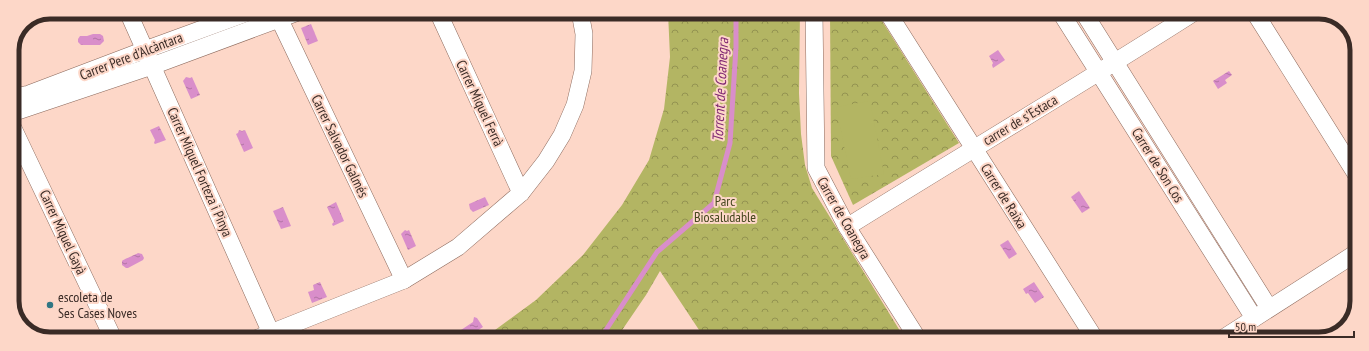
<svg xmlns="http://www.w3.org/2000/svg" width="1369" height="351" font-family="'PT Sans Narrow',sans-serif">
  <style>
    .park { fill: url(#park-crowns) }
    .garden { fill: #b3b563 }
    .water { fill: url(#water-ripples) }
    .lines { fill: none; stroke-linecap: round; stroke-linejoin: round }
    .stream { stroke: #d98eca; stroke-width: 5 }
    .minor-casing { stroke: #8c6a5d; stroke-width: 18 }
    .minor { stroke: #fff; stroke-width: 17 }
    .poi-dot { fill: #307683; stroke: #fdd7c8; stroke-width: 1.5 }
    .labels { text-anchor: middle; dominant-baseline: central; stroke-width: 4; stroke-linejoin: round; paint-order: stroke }
    .street-label { font-size: 14px; fill: #3a2b26; stroke: #fdd7c8 }
    .park-label { font-size: 14px; fill: #45461e; stroke: #fdd7c8 }
    .poi-label { font-size: 14px; fill: #3a2b26; stroke: #fdd7c8; text-anchor: start }
    .water-label { font-size: 15px; font-style: italic; fill: #802873; stroke: #fdd7c8 }
    .rim { fill: none; stroke: #3a2b26; stroke-width: 5 }
  </style>
  <defs>
    <pattern id="park-crowns" width="20" height="18" patternUnits="userSpaceOnUse"><rect width="20" height="18" fill="#b3b563"/><path d="M2 6a3 3 0 1 1 6 0M12 15a3 3 0 1 1 6 0" fill="none" stroke="#939351"/></pattern>
    <pattern id="water-ripples" width="26" height="14" patternUnits="userSpaceOnUse"><rect width="26" height="14" fill="#d98eca"/><path d="M2 4q2-2 4 0t4 0M15 11q2-2 4 0t4 0" fill="none" stroke="#b174a4"/></pattern>
  </defs>
  <rect width="100%" height="100%" fill="#fdd7c8"/>
  <g class="park">
    <polygon points="668,12 800,12 799,93 801,134 805,165 812,188 905,339 705,339 660,271 646,295 616,339 481,338 495,330 536,300 583,255 622,205 649,160 664,109 670,57"/>
    <polygon points="830,12 877,13 959,143 853,205 831,156"/>
  </g>
  <polygon class="garden" points="870,101 884,174 851,179 836,107"/>
  <g class="water">
    <polygon points="311,24 318,41 308,45 301,28"/>
    <polygon points="93,34 100,34 103,36 104,41 100,45 81,45 78,42 78,39 80,36 87,36"/>
    <polygon points="998,50 1005,60 993,68 992,65 993,63 989,56"/>
    <polygon points="1229,71 1232,75 1225,80 1227,83 1218,89 1213,81"/>
    <polygon points="186,77 190,78 192,77 200,95 191,99 183,81"/>
    <polygon points="159,126 166,140 155,144 154,143 155,140 150,130"/>
    <polygon points="239,130 242,131 245,130 253,148 244,152 236,134 238,133"/>
    <polygon points="1079,191 1090,208 1082,213 1071,197"/>
    <polygon points="485,197 489,205 473,212 470,209 469,204"/>
    <polygon points="336,202 344,221 333,226 332,224 334,222 327,207"/>
    <polygon points="283,207 291,226 281,229 273,211"/>
    <polygon points="405,230 407,231 409,230 416,246 408,250 401,234"/>
    <polygon points="1008,240 1017,254 1009,259 1000,245"/>
    <path d="M138,253L142,254L144,258L143,260L128,268H126L122,265V261C124,259 135,255 138,253Z"/>
    <polygon points="320,282 327,297 312,303 308,292 314,290 313,285"/>
    <polygon points="1034,282 1044,297 1035,303 1028,293 1026,294 1023,289"/>
    <polygon points="474,317 477,318 483,327 466,338 461,330 473,322"/>
  </g>
  <g class="lines">
    <polyline class="stream" points="599,339 606,330 657,252 714,203 730,143 736,47 736,12"/>
    <g class="minor-casing">
      <g id="minor">
        <polyline points="128,12 271,333"/>
        <polyline points="276,12 404,280"/>
        <polyline points="438,12 521,193"/>
        <polyline points="814,12 816,168 847,227 918,339"/>
        <polyline points="888,13 1095,339"/>
        <polyline points="1061,13 1254,318"/>
        <polyline points="1084,13 1269,308"/>
        <polyline points="1255,13 1356,174"/>
        <polyline points="12,98 29,94 145,50 249,12"/>
        <polyline points="12,113 152,66 298,12"/>
        <polyline points="12,126 113,338"/>
        <path d="M847,227C962,155 1079,86 1193,13"/>
        <polyline points="258,338 404,280 458,247 521,193 546,161 562,135 575,105 583,71 584,34 580,12"/>
        <polyline points="1222,339 1356,253"/>
      </g>
    </g>
    <use href="#minor" class="minor"/>
  </g>
  <circle class="poi-dot" cx="50" cy="305" r="4"/>
  <g class="labels">
    <g class="street-label">
      <text transform="translate(131 56) rotate(-21)">Carrer Pere d'Alcàntara</text>
      <text transform="translate(480 103) rotate(65)">Carrer Miquel Ferrà</text>
      <text transform="translate(1020 120) rotate(-31)">carrer de s'Estaca</text>
      <text transform="translate(340 146) rotate(64)">Carrer Salvador Galmés</text>
      <text transform="translate(1158 165) rotate(58)">Carrer de Son Cos</text>
      <text transform="translate(200 172) rotate(66)">Carrer Miquel Forteza i Pinya</text>
      <text transform="translate(1004 196) rotate(58)">Carrer de Raixa</text>
      <text transform="translate(844 218) rotate(60)">Carrer de Coanegra</text>
      <text transform="translate(63 232) rotate(65)">Carrer Miquel Gayà</text>
    </g>
    <g class="park-label">
      <text x="725" y="201">Parc<tspan x="725" dy="16">Biosaludable</tspan></text>
    </g>
    <g class="poi-label">
      <text x="58" y="297">escoleta de<tspan x="58" dy="16">Ses Cases Noves</tspan></text>
    </g>
    <g class="water-label">
      <text transform="translate(720 90) rotate(-87)">Torrent de Coanegra</text>
    </g>
  </g>
  <path d="M0 0H1369V351H0ZM50 19H1319A31 31 0 0 1 1350 50V301A31 31 0 0 1 1319 332H50A31 31 0 0 1 19 301V50A31 31 0 0 1 50 19Z" fill="#fdd7c8" fill-rule="evenodd"/>
  <path class="rim" d="M50 19H1319A31 31 0 0 1 1350 50V301A31 31 0 0 1 1319 332H50A31 31 0 0 1 19 301V50A31 31 0 0 1 50 19Z"/>
  <path d="M1229 331v6h125v-6" fill="none" stroke="#3a2b26" stroke-width="2"/>
  <text x="1235" y="331" font-size="12" fill="#3a2b26" stroke="#fdd7c8" stroke-width="3" paint-order="stroke">50 m</text>
</svg>
